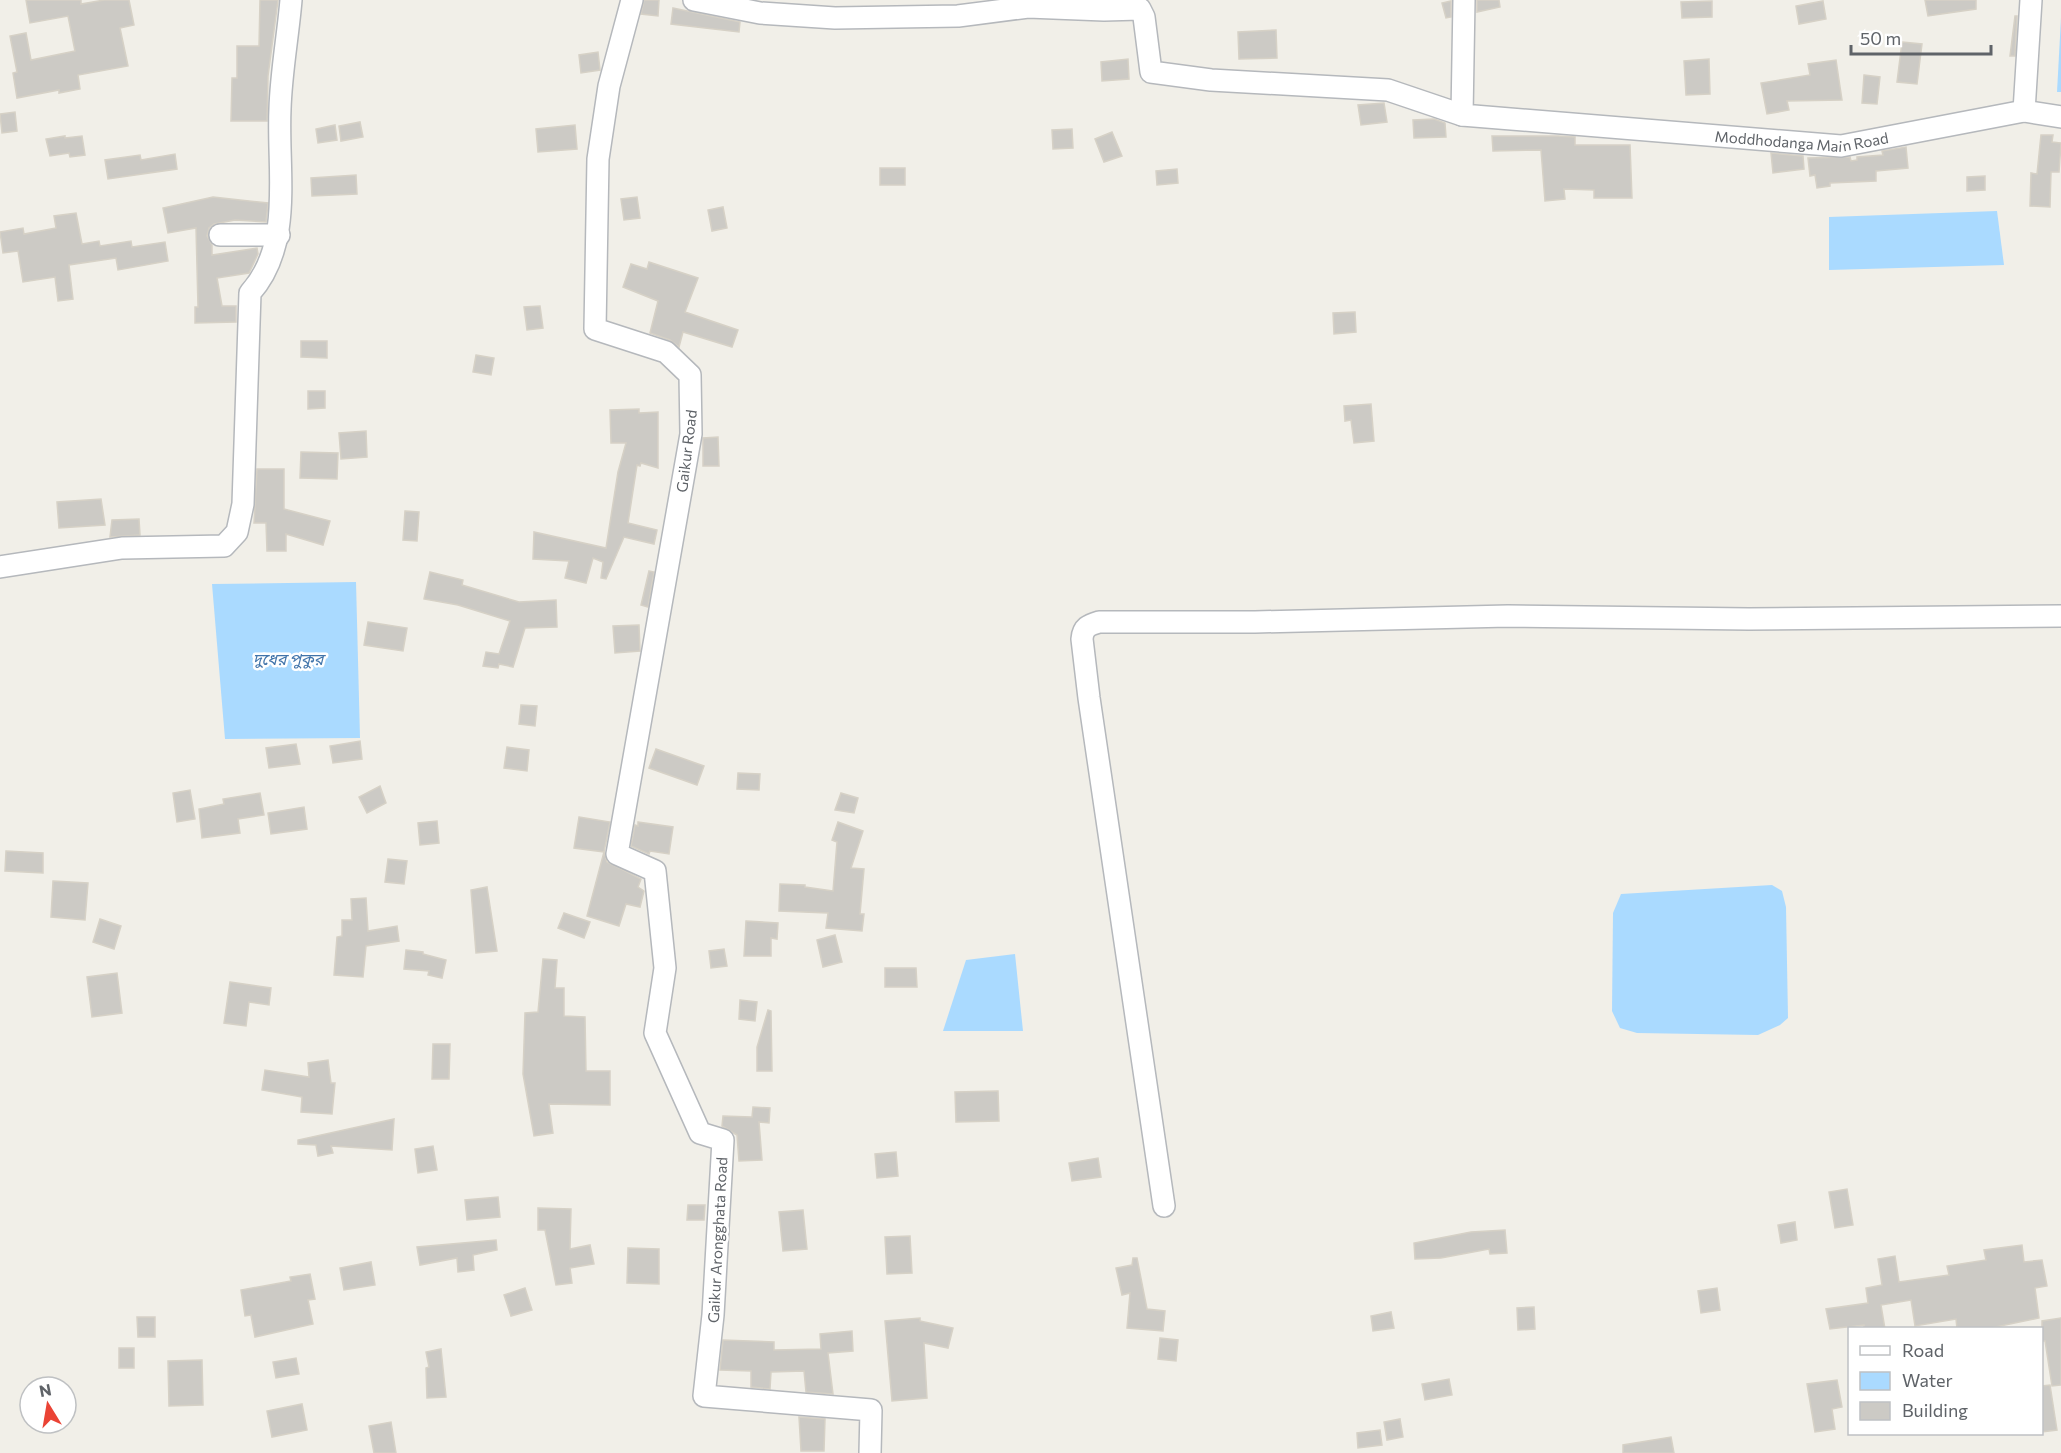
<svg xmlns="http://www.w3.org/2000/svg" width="2061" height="1453" font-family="Commissioner,'Noto Sans Bengali',sans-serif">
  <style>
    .water { fill: #aadaff }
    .building { fill: #cccac5; stroke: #d6d1c6; stroke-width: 1.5 }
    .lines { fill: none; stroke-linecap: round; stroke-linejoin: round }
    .minor-casing { stroke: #b5b8bc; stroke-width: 24 }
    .minor { stroke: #fff; stroke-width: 21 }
    .labels { text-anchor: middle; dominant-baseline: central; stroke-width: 5; stroke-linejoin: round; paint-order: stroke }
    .street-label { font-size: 15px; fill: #5f6368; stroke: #fff }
    .water-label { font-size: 16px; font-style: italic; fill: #4174aa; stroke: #fff }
  </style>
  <rect width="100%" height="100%" fill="#f1efe8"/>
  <g class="water">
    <polygon points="2061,18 2061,92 2057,92"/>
    <polygon points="1997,211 2004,265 1829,270 1829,217"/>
    <polygon points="356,582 360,738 225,739 212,584"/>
    <polygon points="1772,885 1782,891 1786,907 1788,1018 1780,1025 1758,1035 1637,1033 1620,1028 1612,1011 1613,913 1621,894"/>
    <polygon points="1015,954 1023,1031 943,1031 966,960"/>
  </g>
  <g class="building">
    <polygon points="26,0 81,0 81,4 104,0 129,0 134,25 120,28 128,66 78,75 80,89 59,93 59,90 17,98 13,73 17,72 10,36 26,33 31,60 75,51 68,16 30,23"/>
    <polygon points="260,0 278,0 268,76 267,121 231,121 232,78 237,78 237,46 259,46"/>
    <polygon points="644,0 659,0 658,16 641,14"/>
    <polygon points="1477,0 1499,0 1500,7 1477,12"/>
    <polygon points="1925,0 1976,0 1976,9 1928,16"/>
    <polygon points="1451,1 1451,17 1446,18 1442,3"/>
    <polygon points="1712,1 1712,17 1682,18 1681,2"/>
    <polygon points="1823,1 1826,19 1799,24 1796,6"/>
    <polygon points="673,8 740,22 739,32 671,24"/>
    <polygon points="2015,16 2017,16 2015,56 2010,56"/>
    <polygon points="1276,30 1277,58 1239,59 1238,32"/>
    <polygon points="1902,42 1922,44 1917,84 1897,82"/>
    <polygon points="598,52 600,70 581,73 579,55"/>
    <polygon points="1128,59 1129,79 1102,81 1101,62"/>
    <polygon points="1709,59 1710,94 1686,95 1684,61"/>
    <polygon points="1836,60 1842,100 1787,101 1789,110 1767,114 1761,83 1810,75 1808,64"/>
    <polygon points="1864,75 1880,77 1877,104 1862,103"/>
    <polygon points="1384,103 1387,122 1361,125 1358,105"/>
    <polygon points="15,112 17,131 2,133 0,114"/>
    <polygon points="1434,119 1445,123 1446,137 1414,138 1413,120"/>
    <polygon points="360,122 363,137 341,141 339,126"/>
    <polygon points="335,125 337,140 318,143 316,129"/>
    <polygon points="575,125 577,149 538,152 536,129"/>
    <polygon points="1072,129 1073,148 1053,149 1052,130"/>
    <polygon points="1112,132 1122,156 1104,162 1095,139"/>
    <polygon points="2041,135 2053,135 2052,142 2061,143 2059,172 2051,172 2050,207 2030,206 2031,173 2037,174"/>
    <polygon points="65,136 65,138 82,136 85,155 70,157 69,153 50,156 46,139"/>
    <polygon points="1492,136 1558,136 1575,137 1575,145 1630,145 1632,198 1594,198 1594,190 1564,189 1565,199 1545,201 1541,150 1493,151"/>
    <polygon points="1906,147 1908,168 1876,171 1876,181 1830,183 1830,186 1817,188 1815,175 1810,176 1808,158 1850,157 1851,161 1857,160 1857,157 1883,155 1882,151"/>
    <polygon points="1771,153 1803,156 1804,169 1773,173"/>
    <polygon points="175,154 177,169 108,179 105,160 140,155 141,160"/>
    <rect x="880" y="168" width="25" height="17"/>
    <polygon points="1177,169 1178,183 1157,185 1156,171"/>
    <polygon points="356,175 357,194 312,196 311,178"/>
    <polygon points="1985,176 1985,190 1967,191 1967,177"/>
    <polygon points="213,197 268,203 266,222 235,220 214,224 209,228 207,236 212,245 212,255 257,248 258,254 249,273 217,278 222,306 236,306 236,322 195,323 195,307 198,307 196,228 168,233 163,208"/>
    <polygon points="637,197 640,218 624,220 621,199"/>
    <polygon points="723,207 727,228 712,231 708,210"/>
    <polygon points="76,213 82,244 99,241 100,246 131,241 132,247 165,242 168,261 118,270 116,258 69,265 73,299 58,301 55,277 23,282 18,251 3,253 0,232 23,228 24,234 56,228 54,216"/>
    <polygon points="649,262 698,278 685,312 738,330 732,347 683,332 679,347 670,340 650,333 658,301 623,287 631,264 647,269"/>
    <polygon points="540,306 543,328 527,330 524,307"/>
    <polygon points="1355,312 1356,332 1334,334 1333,313"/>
    <polygon points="301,341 327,341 327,358 301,357"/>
    <polygon points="476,355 494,358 491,375 473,372"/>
    <polygon points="308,391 325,391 325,408 308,409"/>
    <polygon points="1371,404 1374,441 1354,443 1351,420 1345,421 1344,406"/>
    <polygon points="639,409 639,413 658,412 658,468 641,463 640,466 637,465 628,523 657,530 654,544 624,537 606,579 601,578 603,562 593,558 586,583 565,578 569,561 533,559 534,532 606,548 618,472 626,443 611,443 610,410"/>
    <polygon points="366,431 367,457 341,459 339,433"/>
    <polygon points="718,437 719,466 703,466 703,438"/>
    <polygon points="301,452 338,453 337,479 300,478"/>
    <polygon points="257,469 284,469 284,509 330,521 323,545 286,534 286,551 267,551 266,523 254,523"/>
    <polygon points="101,499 105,525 59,528 57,502"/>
    <polygon points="405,511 419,512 417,541 403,540"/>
    <polygon points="139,519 140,535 110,537 112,520"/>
    <polygon points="649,571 654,572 648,607 641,605"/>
    <polygon points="430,572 463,580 462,585 519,602 556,600 557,627 525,628 513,667 499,664 498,668 483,666 486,652 499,654 510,621 458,605 424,599"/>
    <polygon points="368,622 407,628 403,651 364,645"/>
    <polygon points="639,625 640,651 615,653 613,626"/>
    <polygon points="521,705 537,706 535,726 519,724"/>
    <polygon points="360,741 362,759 333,763 330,746"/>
    <polygon points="296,744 300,764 269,768 266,748"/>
    <polygon points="507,747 529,750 527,771 504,768"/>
    <polygon points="656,749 704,766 697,785 649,768"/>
    <polygon points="738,773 760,774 759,790 737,789"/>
    <polygon points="380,786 386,803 367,813 359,797"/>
    <polygon points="190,790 195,819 177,822 173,793"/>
    <polygon points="260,793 264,815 238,819 240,833 202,838 199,809 224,804 223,799"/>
    <polygon points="841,793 858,798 854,813 835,810"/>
    <polygon points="304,807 307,829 271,834 268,813"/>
    <polygon points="579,817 610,822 604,852 607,862 641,879 638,887 644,891 640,907 626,904 619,926 587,916 604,852 574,848"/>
    <polygon points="437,821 439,843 420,845 418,823"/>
    <polygon points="638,822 673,827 669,854 650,851 649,854 631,846 635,825 638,826"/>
    <polygon points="838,822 863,831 851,868 864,869 860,914 864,914 862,931 826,928 828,913 779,911 780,884 805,885 805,887 833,891 837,842 832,840"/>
    <polygon points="6,851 43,853 43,873 5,871"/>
    <polygon points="388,859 407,861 404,884 385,882"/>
    <polygon points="53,881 88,883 85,920 51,917"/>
    <polygon points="487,887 497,951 476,953 471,890"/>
    <polygon points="366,898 368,931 397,926 399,941 366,946 363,977 334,975 337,937 342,936 342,920 352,920 351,899"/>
    <polygon points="564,913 590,922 584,938 558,928"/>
    <polygon points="100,919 121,926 114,949 93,942"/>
    <polygon points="746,921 778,923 777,939 771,938 771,956 744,956"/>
    <polygon points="835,935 842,962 823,967 817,940"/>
    <polygon points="724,949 727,966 711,968 709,951"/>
    <polygon points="406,950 423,952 423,954 446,960 442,978 428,975 429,971 404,969"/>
    <polygon points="543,959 557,960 555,988 564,988 564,1016 585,1017 586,1071 610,1071 610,1105 549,1104 553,1133 534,1136 523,1074 525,1013 538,1012"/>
    <polygon points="885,968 916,968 917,987 885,987"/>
    <polygon points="117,973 122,1013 92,1017 87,977"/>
    <polygon points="230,982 271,988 269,1005 249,1002 246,1026 224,1023"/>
    <polygon points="740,1000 757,1002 755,1021 739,1019"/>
    <polygon points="768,1010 771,1011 772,1071 757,1071 757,1047"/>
    <polygon points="433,1044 450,1044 449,1079 432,1079"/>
    <polygon points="328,1060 331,1083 335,1083 332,1114 301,1112 302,1097 262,1090 265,1070 309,1077 308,1063"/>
    <polygon points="998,1091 999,1121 956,1122 955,1092"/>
    <polygon points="753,1107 770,1108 769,1123 759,1122 762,1160 739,1161 737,1135 722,1126 723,1116 752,1117"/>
    <polygon points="394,1119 392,1150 331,1146 333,1153 318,1156 316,1145 298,1144 298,1140"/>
    <polygon points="433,1146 437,1170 418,1173 415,1149"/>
    <polygon points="896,1152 898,1176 877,1178 875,1154"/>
    <polygon points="1098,1158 1101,1177 1072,1181 1069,1163"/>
    <polygon points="1847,1189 1853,1225 1835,1228 1829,1192"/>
    <polygon points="498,1197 500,1217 467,1220 465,1200"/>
    <polygon points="688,1205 705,1205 704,1220 687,1220"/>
    <polygon points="538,1208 571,1209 570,1249 590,1245 594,1264 570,1268 572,1283 556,1285 545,1230 538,1230"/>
    <polygon points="803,1210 807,1249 783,1251 779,1212"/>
    <polygon points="1795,1222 1797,1240 1781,1243 1778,1225"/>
    <polygon points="1505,1230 1507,1253 1490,1254 1489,1249 1441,1258 1415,1259 1414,1243 1471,1232"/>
    <polygon points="910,1236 912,1273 887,1274 885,1237"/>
    <polygon points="496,1240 497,1250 473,1255 474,1270 458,1272 457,1258 420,1265 417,1247"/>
    <polygon points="2022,1245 2024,1262 2042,1260 2047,1286 2035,1288 2039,1318 1986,1329 1957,1329 1956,1319 1915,1326 1911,1300 1881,1305 1885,1329 1864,1329 1864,1325 1830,1329 1826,1309 1868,1303 1866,1288 1882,1285 1878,1259 1895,1256 1899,1282 1949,1275 1947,1266 1986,1260 1984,1250"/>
    <polygon points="628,1248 659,1249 659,1284 627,1283"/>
    <polygon points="1133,1258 1137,1258 1147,1309 1165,1311 1163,1331 1127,1328 1130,1293 1122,1295 1116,1268 1132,1265"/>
    <polygon points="371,1262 375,1285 344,1290 340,1268"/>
    <polygon points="310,1274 315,1299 308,1300 313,1324 255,1337 251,1315 245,1316 241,1290 291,1281 290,1277"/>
    <polygon points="525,1288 532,1310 511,1316 504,1295"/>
    <polygon points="1717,1288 1720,1310 1701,1313 1698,1291"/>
    <polygon points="1534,1307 1535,1329 1518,1330 1517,1308"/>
    <polygon points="1391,1312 1394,1328 1373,1331 1371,1316"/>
    <polygon points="137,1317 155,1317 155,1337 138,1337"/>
    <polygon points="920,1318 920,1321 953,1328 948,1348 924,1343 927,1398 892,1401 885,1321"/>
    <polygon points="2061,1318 2061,1385 2052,1386 2045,1341 2042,1341 2042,1321"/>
    <polygon points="852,1331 853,1351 828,1353 833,1394 806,1392 804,1371 771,1372 770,1389 751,1387 751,1371 720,1370 723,1340 774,1342 774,1350 821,1349 820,1334"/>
    <polygon points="1160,1338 1178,1340 1176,1361 1158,1359"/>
    <rect x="119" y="1348" width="15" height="20"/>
    <polygon points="441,1349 446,1397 427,1398 426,1368 429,1367 426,1352"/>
    <polygon points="296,1358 299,1374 276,1378 273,1362"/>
    <polygon points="202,1360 203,1405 169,1406 168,1361"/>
    <polygon points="1449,1379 1452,1395 1425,1400 1422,1384"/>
    <polygon points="1837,1380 1842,1407 1832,1409 1835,1429 1815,1432 1807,1384"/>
    <polygon points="2050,1385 2057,1430 2042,1432 2042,1386"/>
    <polygon points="302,1404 307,1430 272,1437 267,1411"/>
    <polygon points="799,1417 825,1419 824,1451 801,1451"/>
    <polygon points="1400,1419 1403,1437 1387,1440 1384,1422"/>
    <polygon points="391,1422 396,1453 374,1453 369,1426"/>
    <polygon points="1380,1430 1382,1445 1358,1448 1357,1433"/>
    <polygon points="1671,1437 1674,1453 1623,1453 1623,1445"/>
  </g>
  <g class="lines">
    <g class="minor-casing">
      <g id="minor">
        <polyline points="632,0 609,86 598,159 595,329 666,352 690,375 691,434 617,854 655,871 665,968 655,1033 700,1133 723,1140 713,1315 704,1396 871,1410 870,1453"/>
        <polyline points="694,0 760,13 835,18 958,16 1028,7 1104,10 1140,9 1144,17 1151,72 1211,80 1388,90 1462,115"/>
        <path id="s1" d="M1464,0L1462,115L1841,146L2024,111L2061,117"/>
        <polyline points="2024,111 2031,0"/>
        <polyline points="220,235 279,235"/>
        <path d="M0,567L122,548L224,546L237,532L243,504L250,293C294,244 277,170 280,109C281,73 288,36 291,0"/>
        <path d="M1164,1206L1089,698L1082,639C1083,627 1089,625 1099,622H1255L1508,616L1749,619L2061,616"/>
      </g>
    </g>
    <use href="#minor" class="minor"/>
  </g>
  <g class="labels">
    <g class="street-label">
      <text stroke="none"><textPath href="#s1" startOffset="456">Moddhodanga Main Road</textPath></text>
      <text transform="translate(686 451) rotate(-83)">Gaikur Road</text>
      <text transform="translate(717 1240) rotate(-87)">Gaikur Arongghata Road</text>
    </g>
    <g class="water-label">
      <text x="288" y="658">দুধের পুকুর</text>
    </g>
  </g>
  <rect x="1848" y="1327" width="195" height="108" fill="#ffffff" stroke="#bfc1c3" stroke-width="1.5"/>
  <rect x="1860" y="1346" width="30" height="9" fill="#ffffff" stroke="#bfc1c3" stroke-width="1.5"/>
  <text x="1902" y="1357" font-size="18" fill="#5f6368">Road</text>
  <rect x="1860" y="1372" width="30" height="18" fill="#aadaff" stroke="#bfc1c3" stroke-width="1.5"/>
  <text x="1902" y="1387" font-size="18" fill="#5f6368">Water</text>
  <rect x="1860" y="1402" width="30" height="18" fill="#cccac5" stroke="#bfc1c3" stroke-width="1.5"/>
  <text x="1902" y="1417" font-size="18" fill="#5f6368">Building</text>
  <g transform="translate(48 1405) rotate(349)"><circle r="28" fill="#ffffff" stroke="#bfc1c3" stroke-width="1.5"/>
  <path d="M0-4.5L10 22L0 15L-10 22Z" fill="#ea4335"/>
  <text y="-9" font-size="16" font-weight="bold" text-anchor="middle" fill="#5f6368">N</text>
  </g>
  <path d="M1851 45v9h140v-9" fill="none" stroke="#5f6368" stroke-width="3"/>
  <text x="1860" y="45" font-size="18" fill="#5f6368" stroke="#ffffff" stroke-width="4.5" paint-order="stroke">50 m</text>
</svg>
